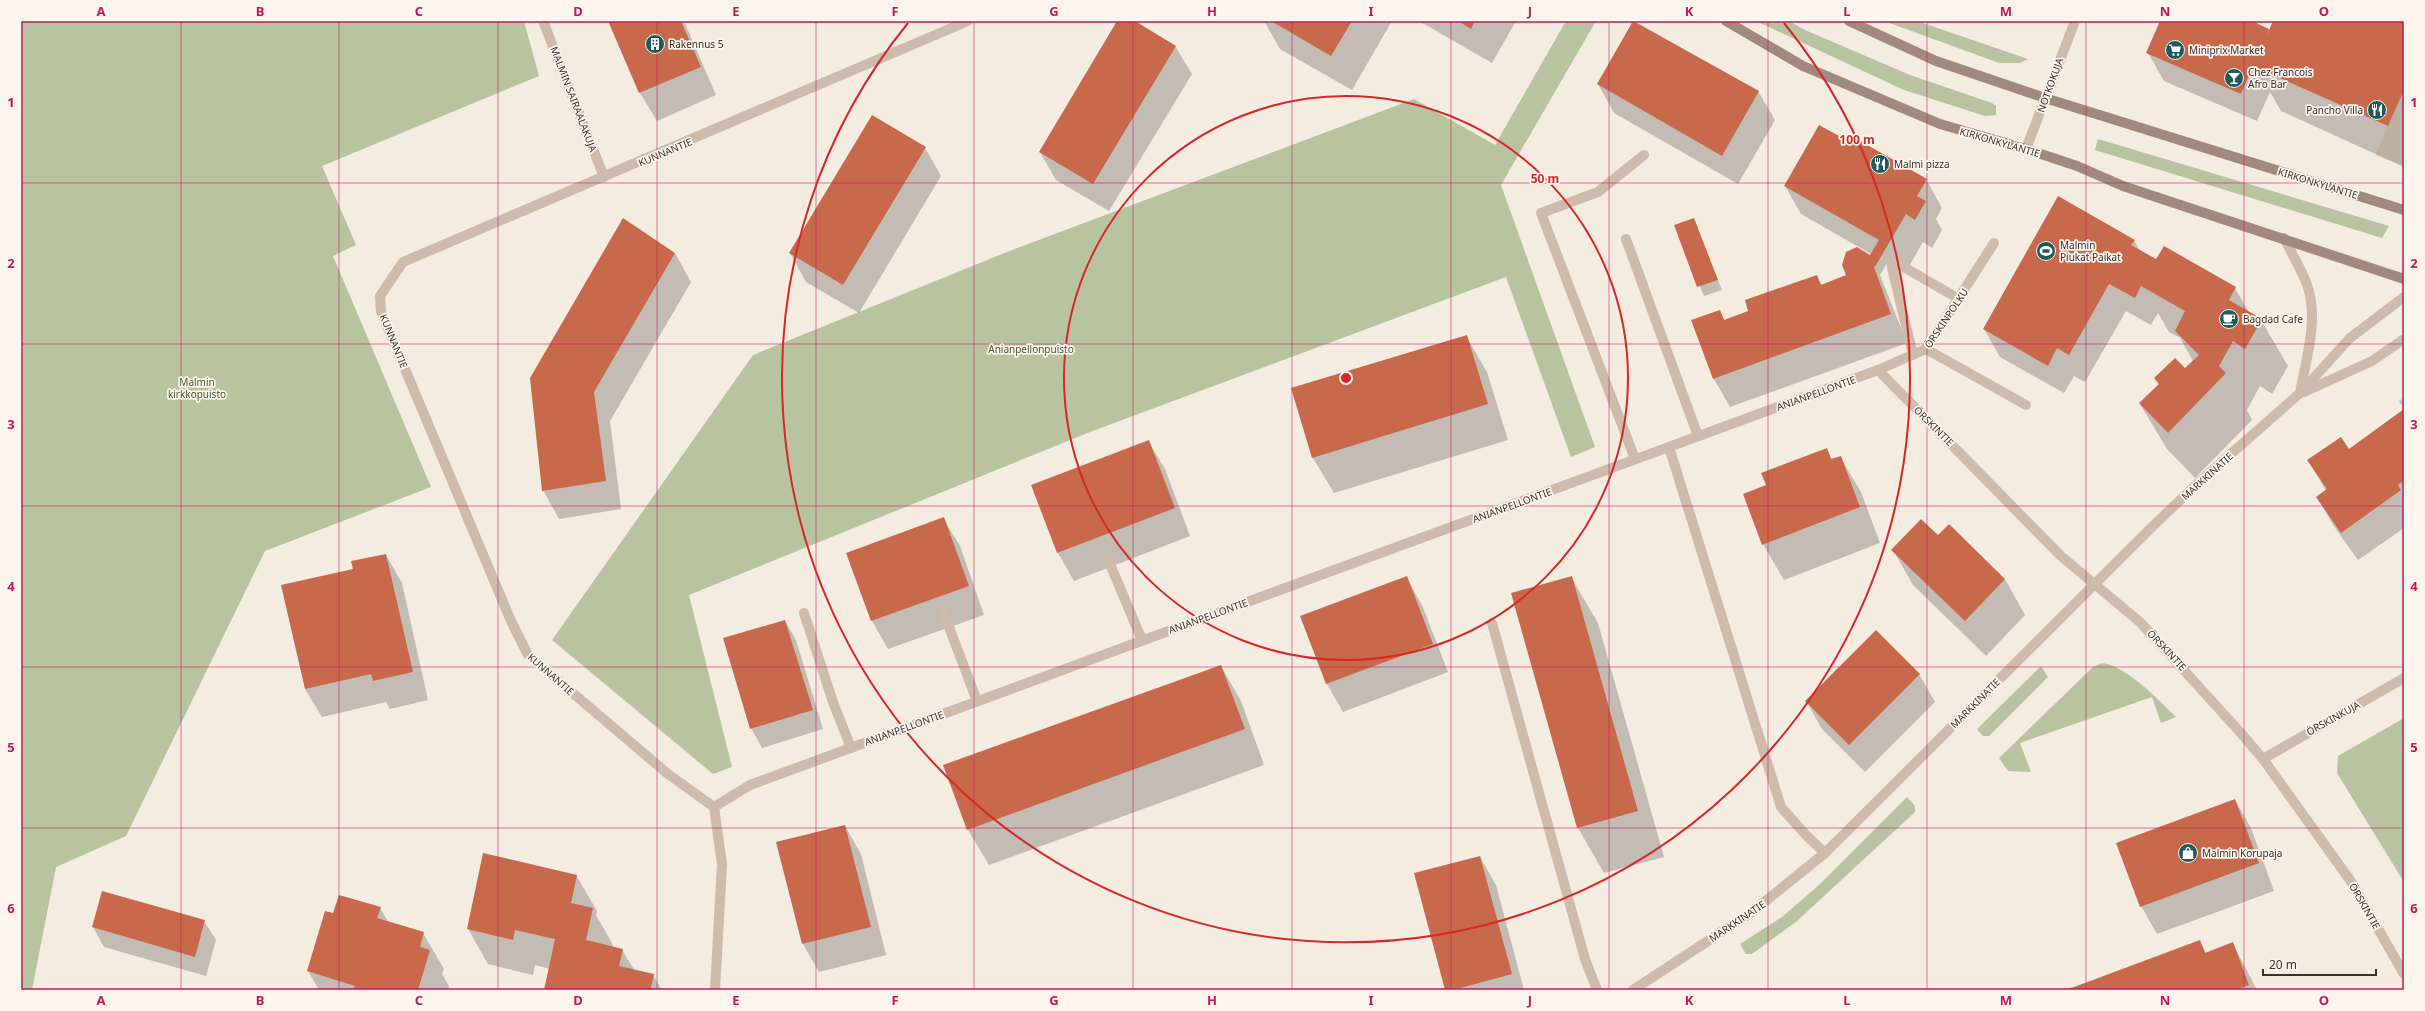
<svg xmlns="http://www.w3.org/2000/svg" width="2425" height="1011" font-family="'Noto Sans',sans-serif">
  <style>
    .green { fill: #b8c4a0 }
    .plaza { fill: #ecdcc8 }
    .shadow { fill: #0003 }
    .building { fill: #c8694b }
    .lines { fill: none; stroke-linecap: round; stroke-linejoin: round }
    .lane { stroke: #cdbbac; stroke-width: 10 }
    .street { stroke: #cdbbac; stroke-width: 10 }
    .secondary { stroke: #a18a7d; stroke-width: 10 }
    .grid { fill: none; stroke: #c2185b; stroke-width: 1; stroke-opacity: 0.55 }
    .ring { fill: none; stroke: #d62828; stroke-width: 2 }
    .labels { text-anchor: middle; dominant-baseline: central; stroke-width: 3.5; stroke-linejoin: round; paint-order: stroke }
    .poi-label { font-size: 10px; fill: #3b302b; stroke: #fbf5ee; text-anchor: start }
    .street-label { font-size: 10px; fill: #3b302b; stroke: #fbf5ee }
    .park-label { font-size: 10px; fill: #4a5a2e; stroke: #fbf5ee }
    .centre { fill: #d62828; stroke: #fbf5ee; stroke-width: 2 }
    .ring-label { font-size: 12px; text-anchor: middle; font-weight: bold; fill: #d62828; stroke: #fbf5ee; stroke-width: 3.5; stroke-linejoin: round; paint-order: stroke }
    .neatline { fill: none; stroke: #c2185b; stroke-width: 1.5 }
    .grid-label { font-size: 13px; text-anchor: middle; font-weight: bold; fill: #c2185b }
  </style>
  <rect width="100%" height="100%" fill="#f4ebe1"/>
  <g class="green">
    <polygon points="21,21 524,21 539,76 322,166 356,245 333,256 431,487 265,551 126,836 56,867 32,990 21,990"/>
    <polygon points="1566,21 1596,21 1501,185 1595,447 1571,457 1506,277 1090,432 689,595 732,767 713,774 552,640 753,355 1007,252 1414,99 1495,145"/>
    <polygon points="1756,21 1789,21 1805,30 1910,75 1992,103 1996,106 1996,115 1985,116 1904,90"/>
    <polygon points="1884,21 1917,21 2028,59 2020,63 1999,63"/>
    <polygon points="2098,139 2389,226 2382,238 2095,150"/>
    <path d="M2102,663C2125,665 2159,700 2176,717L2161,723L2152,697L2020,743L2031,772L2008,771L1999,758L2093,667Z"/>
    <polygon points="2041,666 2048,677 1989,736 1983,736 1977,729"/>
    <polygon points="2404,718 2404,882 2337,773 2338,756"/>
    <polygon points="1907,797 1915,806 1915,812 1797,921 1752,954 1746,954 1740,944 1782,917 1820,884"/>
  </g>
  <polygon class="plaza" points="2404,90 2404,165 2375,156"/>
  <g class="shadow">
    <polygon points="610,21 684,21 716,95 657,121 640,93"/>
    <polygon points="1118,21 1134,21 1175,46 1192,74 1109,211 1056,180 1040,152"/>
    <polygon points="1264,21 1392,21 1352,90 1280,49"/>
    <polygon points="1419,21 1516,21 1492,63"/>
    <polygon points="1634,21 1758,91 1775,120 1738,184 1614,113 1598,84"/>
    <polygon points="2161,21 2249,21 2270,31 2274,21 2404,21 2404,167 2281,111 2270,92 2257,121 2164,81 2148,53"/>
    <polygon points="1852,145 1926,179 1942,208 1936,219 1942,230 1932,248 1923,242 1905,273 1887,263 1880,275 1907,343 1730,407 1714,379 1719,311 1725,321 1749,311 1816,276 1822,285 1847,276 1871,254 1801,214 1785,186"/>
    <polygon points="925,148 941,176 859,313 806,282 790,253"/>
    <polygon points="1693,219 1722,290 1704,296 1675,226"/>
    <polygon points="2134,240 2140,251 2156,260 2235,288 2250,314 2261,320 2288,366 2272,394 2260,386 2247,410 2252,420 2195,478 2167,449 2140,404 2159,385 2155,379 2185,369 2193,361 2180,338 2169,332 2158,313 2151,325 2126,311 2085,382 2074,376 2064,393 2000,357 1984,329"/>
    <polygon points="675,253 691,282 610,421 621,509 559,519 543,490 531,378"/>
    <polygon points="1466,336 1487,372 1508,440 1334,493 1313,458 1292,389"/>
    <polygon points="2404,398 2404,409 2399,401"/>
    <polygon points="2404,410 2404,528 2358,560 2333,525 2317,497 2326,491 2308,460 2349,450"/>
    <polygon points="1148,441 1165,469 1190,536 1074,581 1058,553"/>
    <polygon points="1826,449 1832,460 1840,457 1861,492 1880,543 1784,580 1763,544 1767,486"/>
    <polygon points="943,518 960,546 984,615 888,649 872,621 848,554"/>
    <polygon points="1893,550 2005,579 2025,615 1986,656 1913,585"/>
    <polygon points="386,555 402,583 428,700 390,709 386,702 322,717 305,689 354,570"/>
    <polygon points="1406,577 1422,605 1448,672 1343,712 1327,684 1301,617"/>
    <polygon points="1571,577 1598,623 1664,857 1604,873 1578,828"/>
    <polygon points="785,621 796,640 823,729 762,748 751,728"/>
    <polygon points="1221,666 1241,701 1264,765 989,865 968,830"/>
    <polygon points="1919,674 1935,702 1865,772 1822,729 1806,701"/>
    <polygon points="2235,800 2251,828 2274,891 2157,934 2141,906"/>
    <polygon points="845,826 861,854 886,955 819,972 803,944 777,843"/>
    <polygon points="1480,857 1496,885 1524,990 1447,990"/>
    <polygon points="576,875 597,911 596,915 613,945 612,947 622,950 635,971 653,975 662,990 545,990 550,969 535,965 533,975 488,964 468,929"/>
    <polygon points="380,908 389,923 423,933 444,969 442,974 449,986 448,990 319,990 308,971 333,915"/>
    <polygon points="204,921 216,940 206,976 104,947 93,927"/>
    <polygon points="2200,942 2206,953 2233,944 2257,990 2068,990"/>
  </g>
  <g class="building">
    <polygon points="608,21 681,21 701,67 639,93"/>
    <polygon points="1117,21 1135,21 1176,46 1093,184 1039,152"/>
    <polygon points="1271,21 1352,21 1331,56"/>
    <polygon points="1458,21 1475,21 1471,29"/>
    <polygon points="1633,21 1759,91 1722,156 1597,84"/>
    <polygon points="2160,21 2252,21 2269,29 2266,37 2273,21 2404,21 2404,90 2388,126 2253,66 2241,94 2146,53"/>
    <polygon points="872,115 926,147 843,285 789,253"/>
    <polygon points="1819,125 1852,143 1855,138 1927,179 1917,196 1926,201 1915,220 1906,214 1876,265 1874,267 1891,314 1713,379 1691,320 1720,310 1724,320 1748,311 1745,300 1817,275 1821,285 1846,275 1842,265 1846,252 1857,247 1870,255 1879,240 1784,186"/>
    <polygon points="2058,196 2135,240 2131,245 2156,259 2164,246 2236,287 2229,300 2262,319 2245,349 2233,341 2219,366 2226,373 2168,433 2139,403 2159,384 2154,378 2175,358 2185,368 2199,355 2175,331 2185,311 2141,286 2135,298 2109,284 2069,355 2057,348 2048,366 1983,329"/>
    <polygon points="623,218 675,253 594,392 606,481 542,491 530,378"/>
    <polygon points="1694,218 1718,280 1697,287 1674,225"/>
    <polygon points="1467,335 1488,404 1312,458 1291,388"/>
    <polygon points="2404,409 2404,480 2398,485 2401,490 2341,533 2316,497 2327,489 2307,460 2341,437 2349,449"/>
    <polygon points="1149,440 1175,508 1057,553 1031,485"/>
    <polygon points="1827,448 1831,459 1841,456 1860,507 1762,545 1743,494 1766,485 1761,473"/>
    <polygon points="944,517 969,586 871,621 846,553"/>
    <polygon points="1921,519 1938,535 1949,524 2005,579 1965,621 1891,550"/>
    <polygon points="386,554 413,672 373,681 371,674 305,689 281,585 353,569 351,561"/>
    <polygon points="1407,576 1433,644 1326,684 1300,616"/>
    <polygon points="1572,576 1638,811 1577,828 1511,593"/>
    <polygon points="785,620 813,710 750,729 723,638"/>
    <polygon points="1876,630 1920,674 1849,745 1805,701"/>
    <polygon points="1221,665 1245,729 967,830 943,765"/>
    <polygon points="2235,799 2259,863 2140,907 2116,843"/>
    <polygon points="845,825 871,927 802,944 776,842"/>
    <polygon points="483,853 577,875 571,903 593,908 586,940 623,949 619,966 654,974 651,988 656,990 544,990 555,939 515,930 513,940 467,929"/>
    <polygon points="1480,856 1512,974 1453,990 1445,990 1414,873"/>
    <polygon points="102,891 205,920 195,957 92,927"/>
    <polygon points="339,895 381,907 377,918 424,932 420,947 430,950 418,990 353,990 355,986 307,971 325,911 333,913"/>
    <polygon points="2200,940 2205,953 2233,942 2249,985 2235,990 2066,990"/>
  </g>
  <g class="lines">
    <g class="lane">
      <polyline points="543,21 604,177"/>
      <polyline points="1626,239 1698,436"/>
      <polyline points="1926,349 2026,405"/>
      <polyline points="1913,355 1890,259 1959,299"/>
      <polyline points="1669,447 1781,807 1805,834 1825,853"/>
      <polyline points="1635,459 1541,213 1598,192 1644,155"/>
      <polyline points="1107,557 1142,640"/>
      <polyline points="943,611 977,701"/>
      <polyline points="804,613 833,702 851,748"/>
      <polyline points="1492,623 1585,959 1597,990"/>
    </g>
    <g class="street">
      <polyline points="2026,149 2075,21"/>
      <path d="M2284,238C2291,252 2300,267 2306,282C2320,317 2306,358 2300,393"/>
      <polyline points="1878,370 2061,556 2141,623 2239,731 2263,759 2350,880 2404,974"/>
      <polyline points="2304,392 2372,361 2404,339"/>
      <polyline points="2263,759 2404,678"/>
      <polyline points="714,807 668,774 528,655 511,621 381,312 380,296 403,262 968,21"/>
      <polyline points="715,990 722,864 714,807 750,785 1878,370 1926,349 1994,243"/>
      <polyline points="1633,990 1752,912 1825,853 2152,527 2199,482 2300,393 2350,338 2404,297"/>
    </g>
    <g class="secondary">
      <polyline points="1726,21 1803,66 1940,124 2026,149 2077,166 2123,186 2404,279"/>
      <polyline points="1849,21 1936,61 2045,98 2404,210"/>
    </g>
  </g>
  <path class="grid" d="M181,21V990M339,21V990M498,21V990M657,21V990M816,21V990M974,21V990M1133,21V990M1292,21V990M1451,21V990M1609,21V990M1768,21V990M1927,21V990M2086,21V990M2244,21V990M21,183H2404M21,344H2404M21,506H2404M21,667H2404M21,828H2404"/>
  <g class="ring">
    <circle cx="1346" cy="378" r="282"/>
    <path d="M1784 23A564 564 0 1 1 908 23"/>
  </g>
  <defs>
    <g id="building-disc" transform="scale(1)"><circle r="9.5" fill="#1f5a5e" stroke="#fbf5ee"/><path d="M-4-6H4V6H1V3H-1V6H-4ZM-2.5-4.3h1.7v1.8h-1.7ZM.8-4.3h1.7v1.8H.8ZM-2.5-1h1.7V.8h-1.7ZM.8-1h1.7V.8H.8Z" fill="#fff"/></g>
    <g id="supermarket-disc" transform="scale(1)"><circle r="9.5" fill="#1f5a5e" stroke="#fbf5ee"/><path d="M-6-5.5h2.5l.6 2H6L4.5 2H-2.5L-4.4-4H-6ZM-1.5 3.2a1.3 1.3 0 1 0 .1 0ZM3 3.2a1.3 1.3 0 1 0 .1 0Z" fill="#fff"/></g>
    <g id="bar-disc" transform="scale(1)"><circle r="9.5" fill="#1f5a5e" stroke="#fbf5ee"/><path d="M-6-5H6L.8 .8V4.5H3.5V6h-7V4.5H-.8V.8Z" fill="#fff"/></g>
    <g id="restaurant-disc" transform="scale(1)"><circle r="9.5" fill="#1f5a5e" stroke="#fbf5ee"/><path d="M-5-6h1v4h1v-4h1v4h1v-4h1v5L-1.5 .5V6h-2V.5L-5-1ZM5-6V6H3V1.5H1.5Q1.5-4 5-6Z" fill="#fff"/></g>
    <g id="stadium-disc" transform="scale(1)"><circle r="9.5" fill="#1f5a5e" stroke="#fbf5ee"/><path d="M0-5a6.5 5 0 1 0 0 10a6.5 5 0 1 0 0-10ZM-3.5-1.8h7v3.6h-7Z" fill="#fff"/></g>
    <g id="cafe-disc" transform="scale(1)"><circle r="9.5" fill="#1f5a5e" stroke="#fbf5ee"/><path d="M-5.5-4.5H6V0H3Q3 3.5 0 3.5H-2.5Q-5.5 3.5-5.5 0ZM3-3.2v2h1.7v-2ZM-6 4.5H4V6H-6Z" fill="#fff"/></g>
    <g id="shop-disc" transform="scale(1)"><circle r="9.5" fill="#1f5a5e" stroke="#fbf5ee"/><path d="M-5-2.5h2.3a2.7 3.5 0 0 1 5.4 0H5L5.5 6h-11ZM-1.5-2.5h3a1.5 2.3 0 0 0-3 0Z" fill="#fff"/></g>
  </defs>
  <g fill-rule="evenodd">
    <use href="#building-disc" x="655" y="44"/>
    <use href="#supermarket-disc" x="2175" y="50"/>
    <use href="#bar-disc" x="2234" y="78"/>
    <use href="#restaurant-disc" x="2377" y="110"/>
    <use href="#restaurant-disc" x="1880" y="164"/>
    <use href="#stadium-disc" x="2046" y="251"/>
    <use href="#cafe-disc" x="2229" y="319"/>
    <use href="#shop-disc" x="2188" y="853"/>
  </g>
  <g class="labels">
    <g class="poi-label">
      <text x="669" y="44">Rakennus 5</text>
      <text x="2189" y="50">Miniprix Market</text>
      <text x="2248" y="72">Chez Francois<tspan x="2248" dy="12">Afro Bar</tspan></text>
      <text x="2363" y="110" text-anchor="end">Pancho Villa</text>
      <text x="1894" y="164">Malmi pizza</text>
      <text x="2060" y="245">Malmin<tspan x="2060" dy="12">Piukat Paikat</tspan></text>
      <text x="2243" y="319">Bagdad Cafe</text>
      <text x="2202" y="853">Malmin Korupaja</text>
    </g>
    <g class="street-label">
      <text transform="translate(2050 85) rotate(-70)">NOTKOKUJA</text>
      <text transform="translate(574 99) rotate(69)">MALMIN SAIRAALAKUJA</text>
      <text transform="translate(2000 142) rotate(16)">KIRKONKYLÄNTIE</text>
      <text transform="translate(665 152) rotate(-23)">KUNNANTIE</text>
      <text transform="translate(2318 183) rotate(17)">KIRKONKYLÄNTIE</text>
      <text transform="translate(1946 318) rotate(-56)">ÖRSKINPOLKU</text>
      <text transform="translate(394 341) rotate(68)">KUNNANTIE</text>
      <text transform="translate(1816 393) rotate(-20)">ANIANPELLONTIE</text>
      <text transform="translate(1934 426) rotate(45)">ÖRSKINTIE</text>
      <text transform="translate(2207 476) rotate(-42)">MARKKINATIE</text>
      <text transform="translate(1512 505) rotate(-20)">ANIANPELLONTIE</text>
      <text transform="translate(1208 616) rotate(-20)">ANIANPELLONTIE</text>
      <text transform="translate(2167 650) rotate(47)">ÖRSKINTIE</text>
      <text transform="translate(551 674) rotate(41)">KUNNANTIE</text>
      <text transform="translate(1975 703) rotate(-45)">MARKKINATIE</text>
      <text transform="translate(2333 718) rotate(-29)">ÖRSKINKUJA</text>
      <text transform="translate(904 728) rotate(-20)">ANIANPELLONTIE</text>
      <text transform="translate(2365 906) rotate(60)">ÖRSKINTIE</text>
      <text transform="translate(1737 921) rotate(-34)">MARKKINATIE</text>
    </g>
    <g class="park-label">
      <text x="1031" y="349">Anianpellonpuisto</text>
      <text x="197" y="382">Malmin<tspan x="197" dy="12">kirkkopuisto</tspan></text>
    </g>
  </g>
  <circle cx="1346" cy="378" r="6" class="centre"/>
  <g class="ring-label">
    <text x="1857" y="144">100 m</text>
    <text x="1545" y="183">50 m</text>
  </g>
  <rect width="2425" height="1011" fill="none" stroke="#fbf5ee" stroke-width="44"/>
  <path d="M2263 969v6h113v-6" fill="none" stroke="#3b302b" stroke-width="2"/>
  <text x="2269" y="969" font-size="12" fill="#3b302b" stroke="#fbf5ee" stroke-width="3" paint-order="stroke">20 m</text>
  <rect x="22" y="22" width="2381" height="967" class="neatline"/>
  <g class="grid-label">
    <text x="101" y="16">A</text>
    <text x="260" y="16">B</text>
    <text x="419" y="16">C</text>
    <text x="578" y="16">D</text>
    <text x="736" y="16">E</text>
    <text x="895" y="16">F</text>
    <text x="1054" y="16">G</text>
    <text x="1212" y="16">H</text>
    <text x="1371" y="16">I</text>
    <text x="1530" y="16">J</text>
    <text x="1689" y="16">K</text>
    <text x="1847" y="16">L</text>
    <text x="2006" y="16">M</text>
    <text x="2165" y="16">N</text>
    <text x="2324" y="16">O</text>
    <text x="11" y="107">1</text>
    <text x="2414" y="107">1</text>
    <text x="11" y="268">2</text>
    <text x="2414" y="268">2</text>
    <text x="11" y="429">3</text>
    <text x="2414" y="429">3</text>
    <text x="11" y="591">4</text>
    <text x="2414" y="591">4</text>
    <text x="11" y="752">5</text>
    <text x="2414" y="752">5</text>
    <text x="11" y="913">6</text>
    <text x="2414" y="913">6</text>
    <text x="101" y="1005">A</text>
    <text x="260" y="1005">B</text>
    <text x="419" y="1005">C</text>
    <text x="578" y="1005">D</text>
    <text x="736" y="1005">E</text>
    <text x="895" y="1005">F</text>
    <text x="1054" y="1005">G</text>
    <text x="1212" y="1005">H</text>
    <text x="1371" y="1005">I</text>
    <text x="1530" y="1005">J</text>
    <text x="1689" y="1005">K</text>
    <text x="1847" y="1005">L</text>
    <text x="2006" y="1005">M</text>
    <text x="2165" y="1005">N</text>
    <text x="2324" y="1005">O</text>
  </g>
</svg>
